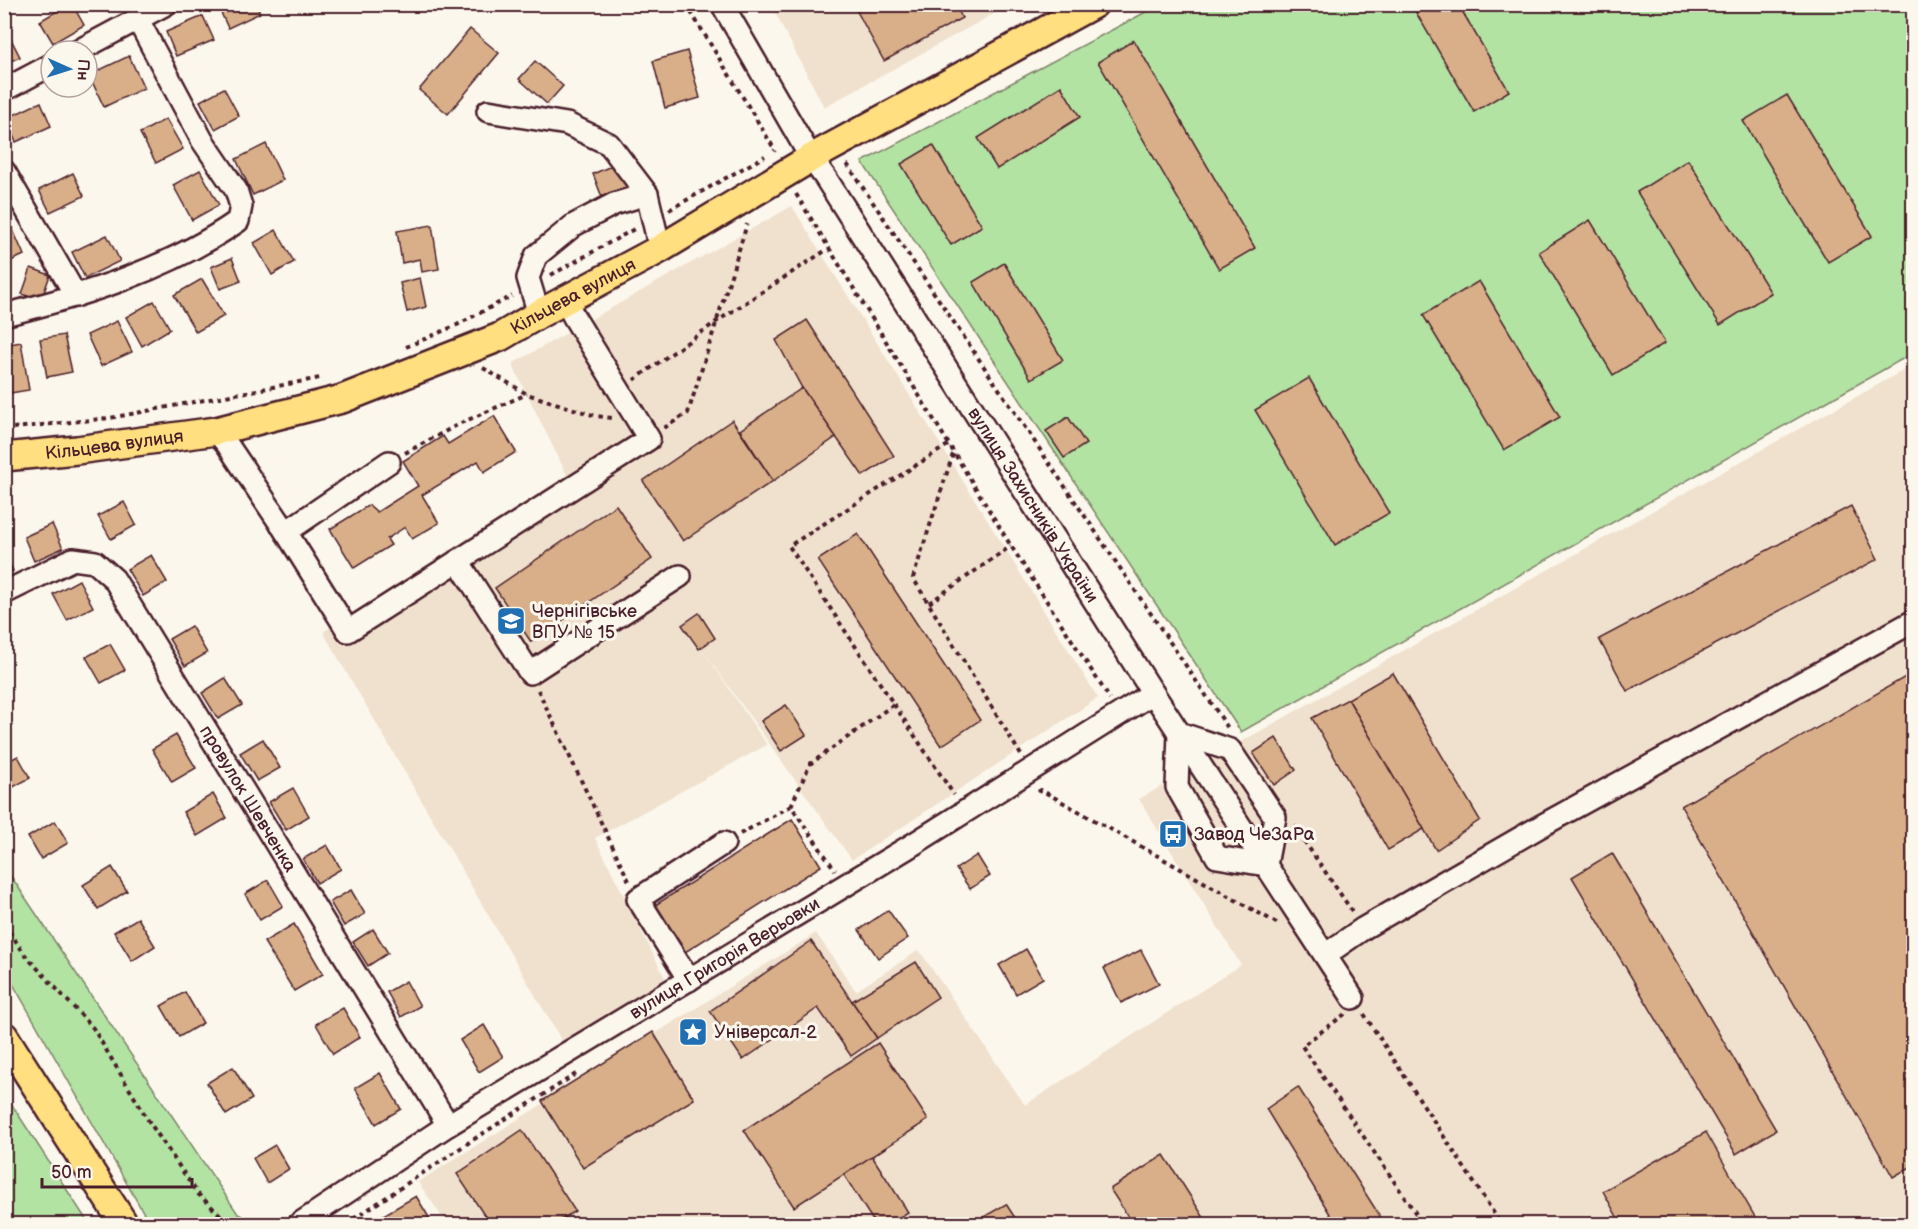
<svg xmlns="http://www.w3.org/2000/svg" width="1918" height="1229" font-family="'Balsamiq Sans',sans-serif">
  <style>
    .built { fill: #f0e1ce }
    .green { fill: #b2e3a3; stroke: #7e8167; stroke-width: 1.5 }
    .building { fill: #d8af89; stroke: #4a1f2b; stroke-width: 1.5 }
    .lines { fill: none; stroke-linecap: round; stroke-linejoin: round }
    .minor-casing { stroke: #4a1f2b; stroke-width: 26 }
    .major-casing { stroke: #4a1f2b; stroke-width: 32 }
    .path { stroke: #4a1f2b; stroke-width: 4; stroke-dasharray: 4.5 4.5; stroke-linecap: butt }
    .minor { stroke: #fbf7ec; stroke-width: 21 }
    .major { stroke: #ffdf80; stroke-width: 27 }
    .labels { text-anchor: middle; dominant-baseline: central; stroke-width: 6; stroke-linejoin: round; paint-order: stroke }
    .street-label { font-size: 18px; fill: #4a1f2b; stroke: #fbf7ec }
    .poi-label { font-size: 18px; fill: #4a1f2b; stroke: #fbf7ec; text-anchor: start }
  </style>
  <rect width="100%" height="100%" fill="#fbf7ec"/>
  <filter id="ink" filterUnits="userSpaceOnUse"><feTurbulence type="fractalNoise" baseFrequency=".0167" numOctaves="2"/><feDisplacementMap in="SourceGraphic" scale="12" xChannelSelector="R" yChannelSelector="G"/><feConvolveMatrix kernelMatrix="1 2 1 2 8 2 1 2 1" color-interpolation-filters="sRGB"/></filter>
  <g filter="url(#ink)">
    <g class="built">
      <polygon points="771,5 1010,5 824,107"/>
      <polygon points="792,206 1098,698 852,860 702,649 767,745 595,838 666,980 563,1043 323,632 567,475 512,364"/>
      <polygon points="1913,365 1913,1224 447,1224 418,1182 816,933 856,991 919,950 1025,1105 1241,965 1139,799"/>
    </g>
    <g class="green">
      <polygon points="1159,5 1913,5 1913,353 1241,732 862,162"/>
      <polygon points="4,866 238,1214 254,1221 256,1224 150,1224 5,970"/>
      <polygon points="4,1094 5,1094 89,1224 5,1224"/>
    </g>
    <g class="building">
      <polygon points="69,4 72,4 84,25 53,43 40,21"/>
      <polygon points="217,4 256,4 260,13 228,28"/>
      <polygon points="853,4 955,4 962,18 884,61"/>
      <polygon points="1411,4 1458,4 1509,91 1474,112"/>
      <polygon points="203,16 214,40 176,56 166,32"/>
      <polygon points="470,29 499,53 448,114 419,90"/>
      <polygon points="7,31 20,57 4,64 4,32"/>
      <polygon points="1134,40 1255,248 1219,269 1098,62"/>
      <polygon points="687,51 700,98 665,108 653,61"/>
      <polygon points="129,56 144,88 104,107 89,75"/>
      <polygon points="535,61 563,86 547,104 519,79"/>
      <polygon points="1061,86 1080,117 997,169 978,138"/>
      <polygon points="224,88 239,116 215,129 200,101"/>
      <polygon points="1787,95 1872,236 1828,262 1743,121"/>
      <polygon points="41,102 51,126 16,142 5,119"/>
      <polygon points="166,119 183,149 156,163 140,133"/>
      <polygon points="266,144 283,180 253,195 236,159"/>
      <polygon points="933,145 982,226 951,245 901,164"/>
      <polygon points="1688,160 1771,293 1720,325 1637,192"/>
      <polygon points="618,163 628,187 602,197 593,174"/>
      <polygon points="200,170 219,205 192,220 173,185"/>
      <polygon points="73,173 84,196 50,212 39,190"/>
      <polygon points="7,216 24,255 4,264 4,217"/>
      <polygon points="1590,220 1665,343 1613,375 1539,252"/>
      <polygon points="432,225 439,269 422,272 420,259 402,263 397,231"/>
      <polygon points="276,230 294,262 272,275 254,243"/>
      <polygon points="107,235 120,261 85,278 72,252"/>
      <polygon points="232,258 241,281 220,289 211,267"/>
      <polygon points="1004,263 1063,360 1031,379 973,282"/>
      <polygon points="31,268 50,275 41,301 22,294"/>
      <polygon points="420,278 426,307 407,312 400,283"/>
      <polygon points="202,279 224,316 196,332 174,295"/>
      <polygon points="1479,281 1560,417 1504,450 1423,315"/>
      <polygon points="154,301 170,329 142,346 126,317"/>
      <polygon points="807,320 894,456 863,476 802,388 776,340"/>
      <polygon points="117,321 132,352 101,366 87,335"/>
      <polygon points="64,335 72,372 47,377 40,339"/>
      <polygon points="21,342 29,390 4,394 4,345"/>
      <polygon points="1309,378 1389,513 1335,545 1255,410"/>
      <polygon points="802,388 836,437 773,481 740,430"/>
      <polygon points="494,416 516,452 484,472 478,461 422,495 439,523 412,539 405,527 387,539 391,545 354,568 330,529 369,505 377,512 418,486 403,461 443,436 448,444"/>
      <polygon points="1068,417 1086,444 1064,458 1046,431"/>
      <polygon points="732,420 773,481 683,541 643,481"/>
      <polygon points="124,502 136,525 111,539 98,516"/>
      <polygon points="616,505 652,559 531,642 495,588"/>
      <polygon points="1851,506 1878,559 1627,691 1599,639"/>
      <polygon points="52,524 63,548 34,561 24,537"/>
      <polygon points="858,534 980,720 941,746 818,560"/>
      <polygon points="4,552 13,571 4,575"/>
      <polygon points="151,555 167,582 143,596 127,569"/>
      <polygon points="79,580 93,607 67,620 53,594"/>
      <polygon points="699,613 715,638 699,649 682,625"/>
      <polygon points="191,626 207,653 185,666 169,639"/>
      <polygon points="110,644 125,670 101,683 86,657"/>
      <polygon points="1914,672 1914,1165 1893,1177 1681,806"/>
      <polygon points="1393,673 1480,820 1436,850 1348,699"/>
      <polygon points="225,678 242,705 218,719 202,693"/>
      <polygon points="1348,699 1424,829 1388,850 1312,718"/>
      <polygon points="786,705 806,735 781,751 761,721"/>
      <polygon points="176,735 196,768 172,782 152,749"/>
      <polygon points="1276,738 1296,770 1274,785 1253,753"/>
      <polygon points="263,739 280,768 257,781 240,753"/>
      <polygon points="18,756 30,778 4,792 4,763"/>
      <polygon points="293,788 309,816 286,830 269,802"/>
      <polygon points="213,794 227,818 197,836 183,812"/>
      <polygon points="792,819 821,866 682,954 652,907"/>
      <polygon points="55,821 68,843 41,859 28,837"/>
      <polygon points="327,845 341,869 317,883 303,859"/>
      <polygon points="1612,853 1776,1130 1736,1154 1572,877"/>
      <polygon points="977,855 990,876 970,889 956,869"/>
      <polygon points="112,867 127,891 98,909 83,885"/>
      <polygon points="268,880 283,906 260,920 245,894"/>
      <polygon points="351,890 365,914 344,926 330,902"/>
      <polygon points="888,910 908,938 878,958 859,930"/>
      <polygon points="138,918 155,946 132,961 114,932"/>
      <polygon points="294,924 323,974 294,991 264,942"/>
      <polygon points="373,929 388,953 368,966 353,942"/>
      <polygon points="811,941 877,1038 851,1056 818,1008 743,1060 710,1011"/>
      <polygon points="1026,949 1043,978 1016,994 999,965"/>
      <polygon points="1141,950 1159,984 1121,1003 1104,968"/>
      <polygon points="916,962 938,997 877,1038 852,1001"/>
      <polygon points="406,981 420,1006 401,1017 387,992"/>
      <polygon points="185,992 203,1023 179,1037 161,1006"/>
      <polygon points="343,1008 360,1037 333,1054 316,1024"/>
      <polygon points="484,1025 503,1057 479,1072 460,1040"/>
      <polygon points="653,1032 694,1099 583,1168 542,1101"/>
      <polygon points="878,1043 928,1120 794,1207 744,1130"/>
      <polygon points="233,1067 252,1099 226,1115 207,1083"/>
      <polygon points="380,1073 401,1109 376,1124 355,1088"/>
      <polygon points="1298,1087 1383,1221 1378,1224 1336,1224 1266,1109"/>
      <polygon points="522,1130 575,1211 554,1224 490,1224 457,1174"/>
      <polygon points="1706,1132 1759,1224 1621,1224 1603,1191"/>
      <polygon points="275,1145 289,1169 267,1183 253,1158"/>
      <polygon points="1164,1155 1208,1224 1133,1224 1110,1189"/>
      <polygon points="872,1156 908,1212 889,1224 875,1224 844,1175"/>
      <polygon points="416,1196 433,1224 368,1224"/>
      <polygon points="1006,1204 1019,1224 972,1224"/>
    </g>
    <g class="lines">
      <g class="minor-casing">
        <g id="minor">
          <path id="s1" d="M722,4L811,158L825,177L1153,693L1353,998"/>
          <polyline points="78,51 166,4"/>
          <polyline points="4,90 51,65"/>
          <polyline points="488,111 567,124 609,144 647,194 660,249"/>
          <polyline points="4,171 76,296"/>
          <polyline points="539,314 528,278 536,256 574,225 614,204 647,194"/>
          <path d="M4,315C85,295 169,269 238,221L241,206L236,190L202,140L138,20"/>
          <polyline points="216,431 227,444 286,532 389,462"/>
          <polyline points="286,532 348,631 649,439 574,317 565,299"/>
          <polyline points="458,561 530,673 680,576"/>
          <path id="s2" d="M4,593L73,559L95,562L114,579L448,1125"/>
          <polygon points="1179,733 1230,750 1275,817 1266,865 1217,857 1177,787"/>
          <polyline points="1325,955 1364,928 1541,826 1914,621"/>
          <polyline points="689,980 638,899 724,843"/>
          <path id="s3" d="M299,1224L448,1125L912,845L1153,693"/>
        </g>
      </g>
      <g class="major-casing">
        <g id="major">
          <path id="s4" d="M4,457L77,450L216,431L342,399L500,337L539,314L660,249L811,158L1094,4"/>
          <polyline points="4,1036 124,1224"/>
        </g>
      </g>
      <g class="path">
        <polyline points="686,4 775,150 774,151"/>
        <polyline points="847,164 1228,728"/>
        <polyline points="796,194 1011,546 1110,699"/>
        <polyline points="669,210 765,156"/>
        <polyline points="551,275 636,228"/>
        <polyline points="406,347 457,325 512,296"/>
        <polyline points="483,368 527,394 596,416 612,418"/>
        <polyline points="634,380 716,322 828,249"/>
        <polyline points="664,428 688,413 747,224"/>
        <polyline points="4,429 110,418 320,378"/>
        <polyline points="948,445 789,546 954,795"/>
        <polyline points="405,453 461,423 527,394"/>
        <polyline points="953,454 913,578 1021,755"/>
        <polyline points="929,603 1011,546"/>
        <polyline points="538,690 629,881"/>
        <polyline points="1038,792 1041,790 1280,925"/>
        <polyline points="791,806 810,764 893,705"/>
        <polyline points="1294,826 1352,911"/>
        <polyline points="740,834 791,806 835,870"/>
        <polyline points="4,924 26,956 93,1028 148,1120 198,1194 230,1224"/>
        <polyline points="1345,1014 1302,1046 1423,1224"/>
        <polyline points="1364,1014 1501,1224"/>
        <polyline points="346,1224 468,1143 579,1072"/>
      </g>
      <use href="#minor" class="minor"/>
      <use href="#major" class="major"/>
    </g>
  </g>
  <defs>
    <g id="university-square" transform="scale(1.5)"><rect x="-9" y="-9" width="18" height="18" rx="4" fill="#1f6fb2" stroke="#fbf7ec"/><path d="M0-5L7-2L0 1L-7-2ZM-4 1L0 2.5L4 1V4Q0 6-4 4Z" fill="#fff"/></g>
    <g id="bus-square" transform="scale(1.5)"><rect x="-9" y="-9" width="18" height="18" rx="4" fill="#1f6fb2" stroke="#fbf7ec"/><path d="M-5-6H5V4H4V6H2V4H-2V6H-4V4H-5ZM-3.5-4V0h7V-4ZM-3.5 1.2v1.5H-2V1.2ZM2 1.2v1.5H3.5V1.2Z" fill="#fff"/></g>
    <g id="sight-square" transform="scale(1.5)"><rect x="-9" y="-9" width="18" height="18" rx="4" fill="#1f6fb2" stroke="#fbf7ec"/><path d="M0-6L1.8-2.2L6-1.7L2.9 1.2L3.7 5.4L0 3.3L-3.7 5.4L-2.9 1.2L-6-1.7L-1.8-2.2Z" fill="#fff"/></g>
  </defs>
  <g fill-rule="evenodd">
    <use href="#university-square" x="511" y="621"/>
    <use href="#bus-square" x="1173" y="834"/>
    <use href="#sight-square" x="693" y="1032"/>
  </g>
  <g class="labels">
    <g class="street-label">
      <text stroke="none"><textPath href="#s4" startOffset="597">Кільцева вулиця</textPath></text>
      <text stroke="none"><textPath href="#s4" startOffset="111">Кільцева вулиця</textPath></text>
      <text stroke="none"><textPath href="#s1" startOffset="590">вулиця Захисників України</textPath></text>
      <text stroke="none"><textPath href="#s2" startOffset="382">провулок Шевченка</textPath></text>
      <text stroke="none"><textPath href="#s3" startOffset="502">вулиця Григорія Верьовки</textPath></text>
    </g>
    <g class="poi-label">
      <text x="532" y="611">Чернігівське<tspan x="532" dy="21">ВПУ № 15</tspan></text>
      <text x="1194" y="834">Завод ЧеЗаРа</text>
      <text x="714" y="1032">Універсал-2</text>
    </g>
  </g>
  <rect width="1918" height="1229" fill="none" stroke="#fbf7ec" stroke-width="24"/>
  <rect x="12" y="12" width="1894" height="1205" fill="none" stroke="#4a1f2b" stroke-width="2" filter="url(#ink)"/>
  <g transform="translate(69 69) rotate(93)"><circle r="28" fill="#fbf7ec" stroke="#b4a19f" stroke-width="1.5"/>
  <path d="M0-4.5L10 22L0 15L-10 22Z" fill="#1f6fb2"/>
  <text y="-9" font-size="16" font-weight="bold" text-anchor="middle" fill="#4a1f2b">Пн</text>
  </g>
  <path d="M42 1178v9h150v-9" fill="none" stroke="#4a1f2b" stroke-width="3"/>
  <text x="51" y="1178" font-size="18" fill="#4a1f2b" stroke="#fbf7ec" stroke-width="4.5" paint-order="stroke">50 m</text>
</svg>
